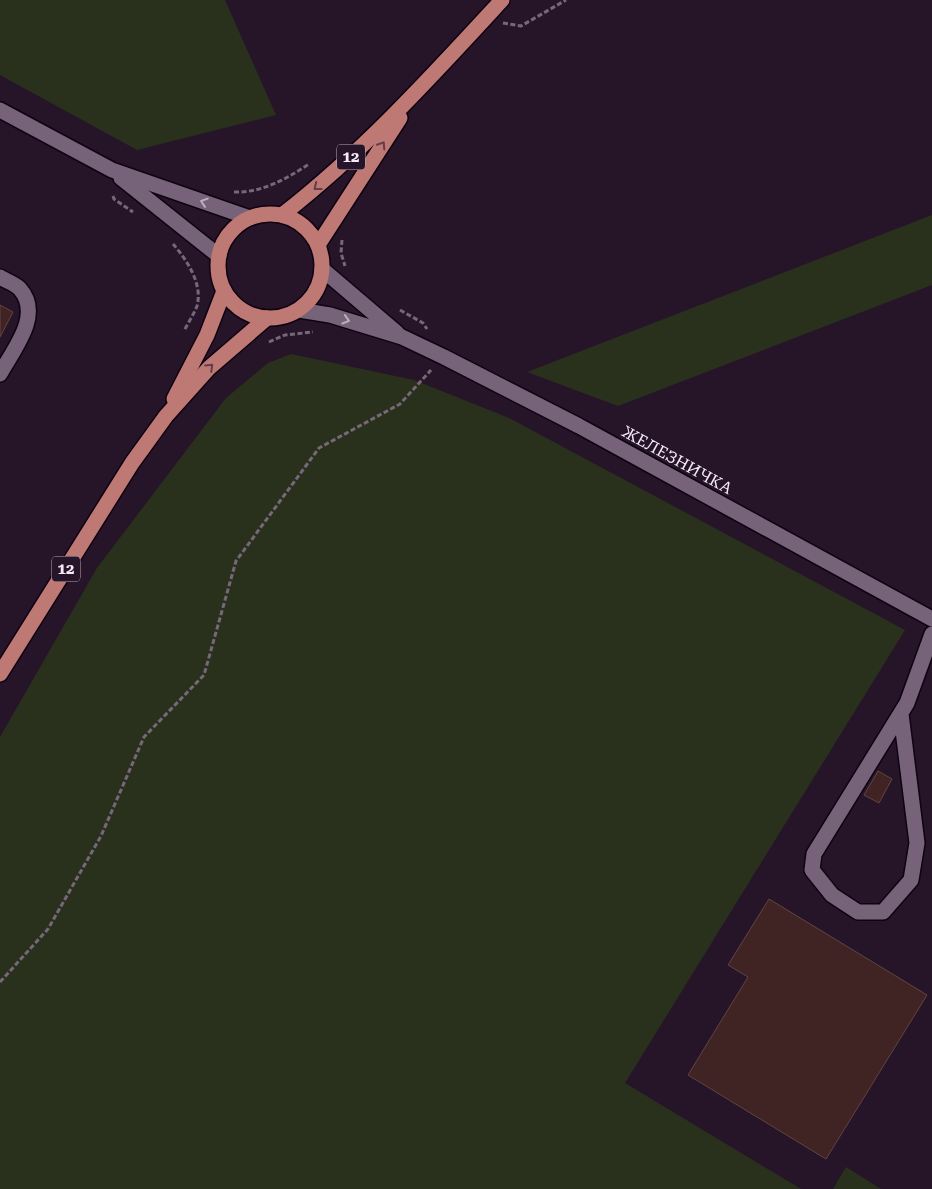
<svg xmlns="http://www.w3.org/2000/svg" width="932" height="1189" font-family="'Roboto Serif',serif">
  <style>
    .green { fill: #29311d }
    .building { fill: #402323; stroke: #634442 }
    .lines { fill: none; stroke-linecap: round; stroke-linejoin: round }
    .minor-casing { stroke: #0f0211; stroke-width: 18 }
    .major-casing { stroke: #0f0211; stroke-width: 18 }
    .path { stroke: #766779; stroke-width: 3; stroke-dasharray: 5 2.5; stroke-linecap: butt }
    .minor { stroke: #766279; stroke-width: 15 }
    .major { stroke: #bf7974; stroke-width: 15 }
    .oneway { stroke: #633d47 }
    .oneway2 { stroke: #bcadbf }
    .labels { text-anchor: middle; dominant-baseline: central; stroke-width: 4; stroke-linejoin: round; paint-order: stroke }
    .shield { fill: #261529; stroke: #b8aaba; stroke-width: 1 }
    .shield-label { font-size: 15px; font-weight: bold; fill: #f6eaf8 }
    .street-label { font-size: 16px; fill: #f6eaf8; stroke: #261529 }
  </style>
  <rect width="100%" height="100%" fill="#261529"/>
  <g class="green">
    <polygon points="0,0 225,0 276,115 137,150 0,75"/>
    <polygon points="932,215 932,285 618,406 527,372"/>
    <polygon points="291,354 414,380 509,418 905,630 625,1083 801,1189 0,1189 0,737 97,568 226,398 268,363"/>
    <polygon points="846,1167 881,1189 833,1189"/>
  </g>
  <g class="building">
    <polygon points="0,305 13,312 0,337"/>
    <polygon points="878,771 892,779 879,803 864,795"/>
    <polygon points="769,899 927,995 826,1159 688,1075 748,977 728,965"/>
  </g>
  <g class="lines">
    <g class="minor-casing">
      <g id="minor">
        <polyline points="0,110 112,170 250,218"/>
        <polyline points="121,178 219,256"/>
        <polyline points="322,269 397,333"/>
        <path d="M0,277C6,281 16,284 20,289C43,315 13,350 0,374"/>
        <polyline points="299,310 330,315 402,337 444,357 579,426 932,619"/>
        <polyline points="901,714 917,843 911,880 883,912 858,912 832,895 812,870 814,854 907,703 932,634"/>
      </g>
    </g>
    <g class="major-casing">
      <g id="major">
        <circle cx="270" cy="266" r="52"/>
        <path d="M282,215C363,152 432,76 502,0"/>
        <polyline points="318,245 400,118"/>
        <polyline points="174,399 207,335 224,291"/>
        <polyline points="0,674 132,463 166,416 209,368 267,318"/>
      </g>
    </g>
    <g class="path">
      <polyline points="503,23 521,26 566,0"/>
      <path d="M234,192C262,193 286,179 309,164"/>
      <polyline points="113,196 114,199 133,212"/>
      <polyline points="342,240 341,253 345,266"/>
      <path d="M173,244C187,260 203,284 197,306C194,314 188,323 184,331"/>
      <polyline points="400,310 423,323 427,329"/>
      <polyline points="269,342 285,335 313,332"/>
      <polyline points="0,982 48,929 101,836 144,737 204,675 236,561 319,448 400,404 431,370"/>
    </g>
    <use href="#minor" class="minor"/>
    <use href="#major" class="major"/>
  </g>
  <defs><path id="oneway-chevron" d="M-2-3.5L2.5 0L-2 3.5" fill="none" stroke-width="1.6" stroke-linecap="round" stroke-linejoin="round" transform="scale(1.25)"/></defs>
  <g class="oneway">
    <use href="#oneway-chevron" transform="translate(382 145) rotate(-57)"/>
    <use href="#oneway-chevron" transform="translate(317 187) rotate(142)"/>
    <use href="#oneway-chevron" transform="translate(210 367) rotate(-44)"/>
  </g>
  <g class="oneway2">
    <use href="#oneway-chevron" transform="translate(204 202) rotate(-162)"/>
    <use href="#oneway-chevron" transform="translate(346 320) rotate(17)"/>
  </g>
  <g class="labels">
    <g class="shield">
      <rect x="337" y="144.5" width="28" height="25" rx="4"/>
      <rect x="52" y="556.5" width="28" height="25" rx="4"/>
    </g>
    <g class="shield-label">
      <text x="351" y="157">12</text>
      <text x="66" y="569">12</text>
    </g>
    <g class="street-label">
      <text transform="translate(677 460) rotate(29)">ЖЕЛЕЗНИЧКА</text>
    </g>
  </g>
</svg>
